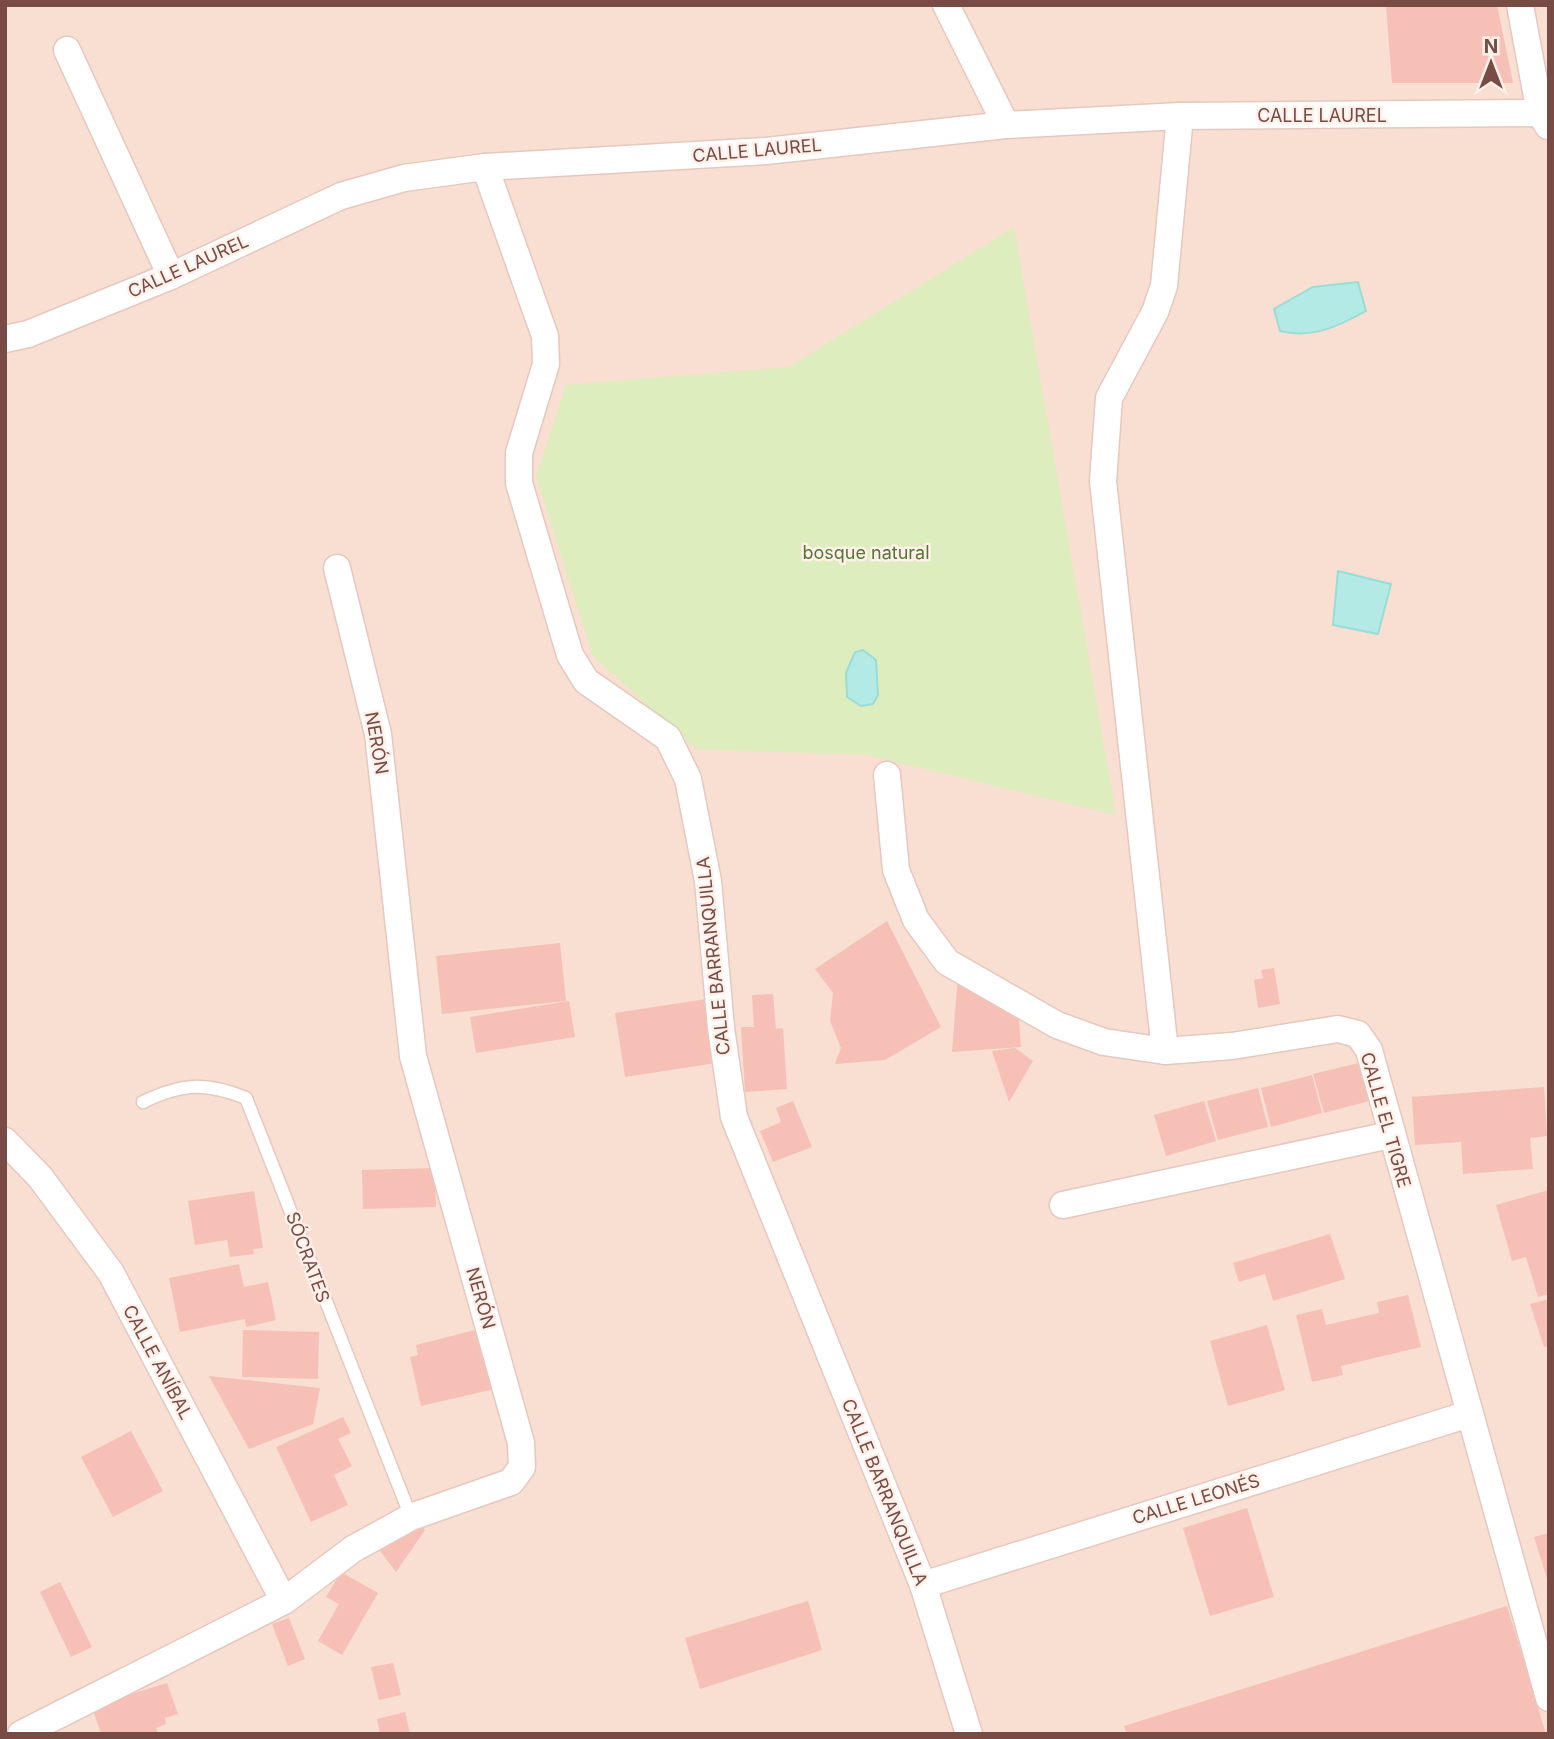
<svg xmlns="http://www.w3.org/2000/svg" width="1554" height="1739" font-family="Inter,sans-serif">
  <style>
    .residential { fill: #f9ded2 }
    .green { fill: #ddedbe }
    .water { fill: #b4eae5; stroke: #99ddd7; stroke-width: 2 }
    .building { fill: #f7c0b6 }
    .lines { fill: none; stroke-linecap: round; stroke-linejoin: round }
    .service-casing { stroke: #e6c8be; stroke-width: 15 }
    .minor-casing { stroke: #e6c8be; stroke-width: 29 }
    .service { stroke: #fff; stroke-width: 12 }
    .minor { stroke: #fff; stroke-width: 26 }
    .labels { text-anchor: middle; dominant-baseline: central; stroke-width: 5; stroke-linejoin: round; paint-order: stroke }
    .street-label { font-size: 18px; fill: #794b45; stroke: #fff1ea }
    .park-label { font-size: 18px; fill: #577337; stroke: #fff1ea }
  </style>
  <rect width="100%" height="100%" fill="#ffece1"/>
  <rect class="residential" x="5" y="5" width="1544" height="1729"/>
  <polygon class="green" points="1014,227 1116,815 867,755 696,749 593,656 536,477 566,385 789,367"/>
  <g class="water">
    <path d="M1358,282L1366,311C1339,326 1312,339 1280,331L1274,309L1313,287Z"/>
    <polygon points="1338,571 1391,584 1378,634 1333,625"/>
    <polygon points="863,650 876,660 878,695 873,704 861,706 847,697 846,673 855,652"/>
  </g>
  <g class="building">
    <polygon points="1386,5 1497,5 1513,83 1392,83"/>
    <polygon points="887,921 941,1027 885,1060 835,1064 841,1048 830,1021 833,993 815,969"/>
    <polygon points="560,943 566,1001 442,1014 436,956"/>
    <polygon points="1274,968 1280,1004 1258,1008 1254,980 1263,978 1261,970"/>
    <polygon points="958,974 1018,1008 1021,1047 952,1052"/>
    <polygon points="773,994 776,1029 783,1028 787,1089 745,1092 741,1027 754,1027 752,995"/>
    <polygon points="706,999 716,1063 625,1077 615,1013"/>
    <polygon points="569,1001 575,1037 476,1053 470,1017"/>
    <polygon points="1015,1048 1033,1061 1009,1102 992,1051"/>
    <polygon points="1367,1061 1377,1099 1324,1113 1313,1074"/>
    <polygon points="1312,1075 1322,1113 1271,1127 1261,1088"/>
    <polygon points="1544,1087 1547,1136 1530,1138 1533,1169 1463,1174 1461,1142 1415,1145 1412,1097"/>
    <polygon points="1258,1088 1268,1127 1218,1140 1207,1101"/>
    <polygon points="793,1101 812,1147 773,1162 760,1131 781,1122 776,1108"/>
    <polygon points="1204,1101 1216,1141 1166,1156 1154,1115"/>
    <polygon points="435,1168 436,1207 363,1209 362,1170"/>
    <polygon points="1549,1190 1549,1294 1538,1297 1526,1257 1512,1261 1496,1205"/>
    <polygon points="254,1191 263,1248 253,1249 254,1254 230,1257 227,1240 195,1245 188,1201"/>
    <polygon points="1330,1234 1345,1279 1273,1301 1265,1274 1239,1282 1233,1263"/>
    <polygon points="239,1264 244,1287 268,1282 276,1320 246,1327 245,1319 180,1332 169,1278"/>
    <polygon points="1408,1295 1421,1347 1341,1366 1343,1375 1312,1382 1296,1315 1322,1309 1326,1325 1379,1313 1377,1302"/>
    <polygon points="1549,1299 1549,1346 1544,1347 1530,1304"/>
    <polygon points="1267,1325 1285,1390 1228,1406 1210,1341"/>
    <polygon points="483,1328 499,1388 421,1406 410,1357 418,1355 416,1345"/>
    <polygon points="243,1330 319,1332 318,1379 242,1377"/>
    <polygon points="209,1376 320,1388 313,1424 249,1449"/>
    <polygon points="343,1417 351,1433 338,1439 352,1466 334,1475 348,1505 311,1522 276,1447"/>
    <polygon points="131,1431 163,1491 113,1517 81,1457"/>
    <polygon points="1247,1508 1274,1597 1210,1616 1183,1528"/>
    <polygon points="419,1520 425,1530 396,1572 375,1544"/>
    <polygon points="1549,1533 1549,1582 1548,1582 1534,1537"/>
    <polygon points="341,1572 378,1593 342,1655 318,1641 339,1604 326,1597"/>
    <polygon points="60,1582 92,1647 71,1657 40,1592"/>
    <polygon points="808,1601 822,1650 700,1689 685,1638"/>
    <polygon points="1507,1606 1546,1734 1127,1734 1124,1726"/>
    <polygon points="289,1618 305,1659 288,1666 272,1624"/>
    <polygon points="393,1663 401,1695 379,1700 371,1667"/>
    <polygon points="167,1683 178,1714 165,1718 166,1724 156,1728 158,1734 101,1734 92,1706"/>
    <polygon points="405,1712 410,1734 380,1734 377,1719"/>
  </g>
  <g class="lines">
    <g class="service-casing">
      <path id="service" d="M143,1102C182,1083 206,1082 246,1098L411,1517"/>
    </g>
    <g class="minor-casing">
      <g id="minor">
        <polyline points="946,5 1006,125"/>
        <polyline points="1520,5 1540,113 1548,126"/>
        <polyline points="67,50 171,276"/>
        <polyline points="485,167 545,336 546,364 519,453 519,483 570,655 586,681 668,738 688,779 708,881 721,1028 734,1117 923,1585 969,1734"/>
        <polyline points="5,339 28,334 171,276 341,196 404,178 485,167 766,151 1006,125 1180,116 1540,113"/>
        <polyline points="887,775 896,870 916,920 947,962 1057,1025 1104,1042 1165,1051 1232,1046 1338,1029 1358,1034 1369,1050 1549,1698"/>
        <polyline points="1165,1051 1103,481 1109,398 1155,312 1164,286 1180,116"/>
        <polyline points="5,1141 40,1177 111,1273 284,1601"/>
        <polyline points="1063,1205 1390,1135"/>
        <polyline points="923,1585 1469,1414"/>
        <polyline points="21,1734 284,1601 353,1549 411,1517 511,1482 522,1467 521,1443 413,1056 378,734 337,568"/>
      </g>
    </g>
    <use href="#service" class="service"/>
    <use href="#minor" class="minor"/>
  </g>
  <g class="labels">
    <g class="street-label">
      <text x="1322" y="115">CALLE LAUREL</text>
      <text transform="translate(757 150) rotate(-5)">CALLE LAUREL</text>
      <text transform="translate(188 266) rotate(-24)">CALLE LAUREL</text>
      <text transform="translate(377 743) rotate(80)">NERÓN</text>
      <text transform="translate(713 956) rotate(-96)">CALLE BARRANQUILLA</text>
      <text transform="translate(1386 1120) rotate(74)">CALLE EL TIGRE</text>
      <text transform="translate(308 1257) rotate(70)">SÓCRATES</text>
      <text transform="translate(481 1298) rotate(74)">NERÓN</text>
      <text transform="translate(158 1362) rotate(62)">CALLE ANÍBAL</text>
      <text transform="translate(885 1492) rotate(68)">CALLE BARRANQUILLA</text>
      <text transform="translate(1196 1499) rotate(-17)">CALLE LEONÉS</text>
    </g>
    <g class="park-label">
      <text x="866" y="552">bosque natural</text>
    </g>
  </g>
  <rect width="1554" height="1739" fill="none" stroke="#794b45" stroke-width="14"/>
  <g transform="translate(1491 63)" stroke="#fff1ea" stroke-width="5" paint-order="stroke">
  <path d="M0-5L12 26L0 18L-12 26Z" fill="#794b45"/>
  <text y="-10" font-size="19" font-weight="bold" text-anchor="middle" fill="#794b45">N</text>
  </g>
</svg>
